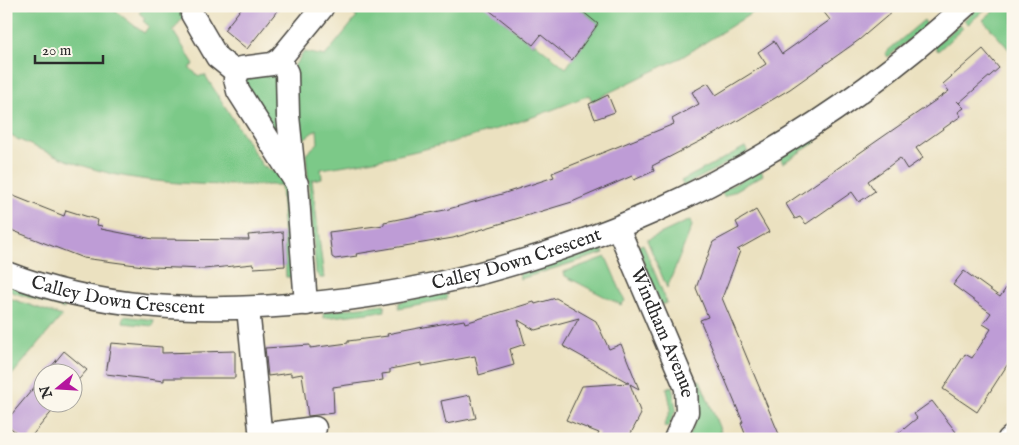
<svg xmlns="http://www.w3.org/2000/svg" width="1019" height="445" font-family="'IM FELL English',serif">
  <style>
    .green { fill: #7cc988; stroke: #547a5a }
    .building { fill: #be9cd6 }
    .lines { fill: none; stroke-linecap: round; stroke-linejoin: round }
    .minor-casing { stroke: #484641; stroke-width: 25 }
    .minor { stroke: #fff; stroke-width: 22 }
    .labels { text-anchor: middle; dominant-baseline: central; stroke-width: 4; stroke-linejoin: round; paint-order: stroke }
    .street-label { font-size: 19px; fill: #2b2b2b; stroke: #fbf7ec }
  </style>
  <rect width="100%" height="100%" fill="#fbf7ec"/>
  <filter id="ink" filterUnits="userSpaceOnUse"><feTurbulence type="fractalNoise" baseFrequency=".02" numOctaves="2"/><feDisplacementMap in="SourceGraphic" scale="10" xChannelSelector="R" yChannelSelector="G"/><feConvolveMatrix kernelMatrix="1 2 1 2 8 2 1 2 1" color-interpolation-filters="sRGB"/></filter>
  <filter id="wash" filterUnits="userSpaceOnUse"><feTurbulence type="fractalNoise" baseFrequency=".0096" numOctaves="4" result="noise"/><feDisplacementMap in="SourceGraphic" scale="20" xChannelSelector="R" yChannelSelector="G"/><feGaussianBlur stdDeviation="1.12" result="paint"/><feColorMatrix in="noise" values="0 0 0 0 0 0 0 0 0 0 0 0 0 0 0 0 0 1.4 0 .05"/><feComposite in="paint" operator="in"/></filter>
  <g filter="url(#wash)">
    <rect width="100%" height="100%" fill="#ebe1c0"/>
    <g class="green">
      <path d="M6,6H115L114,10L144,33L149,26L143,21L145,18L139,13L145,6H178L184,16L173,31L194,64L189,68L199,76L205,75L262,165L269,170L286,176L297,265L292,277H286L281,185C230,185 179,186 128,177C85,170 46,152 6,134Z"/>
      <path d="M353,6H488L491,11L533,45L535,43L566,68L598,24L576,6H763L682,57L592,101L589,95C502,132 415,155 321,169L322,178L312,180L324,278H320L316,273L306,154L318,143L317,129L297,144L294,66L304,52L325,56L357,17L349,11Z"/>
      <polygon points="980,6 989,6 968,24 964,20"/>
      <polygon points="999,6 1013,6 1013,54 983,20"/>
      <polygon points="924,20 927,25 888,57 885,53"/>
      <polygon points="960,24 963,28 938,51 934,46"/>
      <polygon points="281,72 285,149 245,89 247,77"/>
      <polygon points="814,137 816,142 783,163 780,158"/>
      <polygon points="745,147 748,152 684,186 681,181"/>
      <polygon points="761,170 763,175 724,197 721,191"/>
      <polygon points="690,220 692,226 667,288 647,240"/>
      <polygon points="643,244 667,303 661,305 639,250 638,246"/>
      <polygon points="602,248 604,253 520,279 519,273"/>
      <polygon points="606,257 625,301 621,305 565,276 564,272"/>
      <polygon points="6,283 66,303 64,309 6,290"/>
      <polygon points="446,293 447,299 399,308 399,302"/>
      <polygon points="6,297 62,316 6,382"/>
      <polygon points="384,304 385,311 324,318 323,312"/>
      <polygon points="124,316 154,320 153,326 123,323"/>
      <path d="M700,380L721,432L702,439H687C698,419 702,404 694,383Z"/>
      <polygon points="672,386 676,409 668,428 664,426 671,408 667,388"/>
    </g>
    <g id="blocks">
      <g class="building">
        <polygon points="243,6 281,6 247,49 224,30"/>
        <polygon points="484,6 576,6 598,24 572,60 541,35 533,45"/>
        <polygon points="819,6 899,6 859,40 790,89 722,130 652,166 654,171 634,180 632,176 572,202 453,238 356,254 357,256 335,259 332,257 329,232 384,225 384,222 445,210 502,194 554,177 552,173 674,124 672,119 699,104 692,92 708,83 716,95 766,64 758,52 774,41 782,54 830,20"/>
        <polygon points="983,49 999,68 959,103 957,101 964,108 958,112 961,116 916,148 923,158 907,169 900,158 884,170 868,181 875,191 859,202 852,192 806,224 800,217 795,219 786,204 949,91 943,84"/>
        <polygon points="608,95 615,112 595,119 589,104"/>
        <polygon points="6,193 64,216 66,210 98,220 97,225 102,226 101,229 153,239 249,240 248,235 283,232 285,266 254,268 253,264 204,269 151,267 83,258 6,228"/>
        <polygon points="756,210 769,232 737,250 740,251 722,298 781,439 747,439 741,423 743,422 700,320 708,317 696,288 713,242 739,228 736,222"/>
        <polygon points="964,271 1000,297 1013,278 1013,356 977,412 943,389 965,354 972,358 991,329 983,324 991,313 953,285"/>
        <polygon points="556,298 596,321 609,349 621,344 639,389 630,384 641,414 628,439 596,439 599,433 566,420 582,386 629,383 563,346 579,318 535,330 518,320 525,344 510,349 514,365 479,375 475,356 422,366 422,363 390,369 390,373 382,374 383,380 333,387 334,413 308,416 302,374 291,376 291,373 268,376 265,348 310,345 310,348 348,343 348,341 388,336 387,334 413,329 464,320 465,323 534,302 535,304"/>
        <polygon points="111,343 162,347 162,353 235,351 235,378 164,378 164,381 106,374"/>
        <polygon points="64,351 87,370 72,387 72,372 47,372"/>
        <polygon points="42,378 42,402 60,402 29,439 24,439 6,424 6,421"/>
        <polygon points="470,395 476,418 446,424 441,401"/>
        <polygon points="932,401 956,432 947,439 892,439 917,418 914,414"/>
      </g>
    </g>
  </g>
  <g filter="url(#ink)">
    <use href="#blocks" fill-opacity="0" stroke="#484641" stroke-width="1"/>
    <g class="lines">
      <g class="minor-casing">
        <g id="minor">
          <polyline points="192,14 217,57 237,73"/>
          <polyline points="280,59 287,73 288,116 294,174"/>
          <path id="s1" d="M618,228L686,388L687,412L675,439"/>
          <path id="s2" d="M6,273C97,308 193,313 289,305C541,286 779,177 965,6"/>
          <polyline points="306,304 297,184 238,91 235,79 241,68 272,64 280,59 322,8"/>
          <polyline points="248,308 260,429 268,434 315,428"/>
          <polyline points="1009,439 1013,436"/>
        </g>
      </g>
      <use href="#minor" class="minor"/>
    </g>
  </g>
  <g class="labels">
    <g class="street-label">
      <text stroke="none"><textPath href="#s2" startOffset="520">Calley Down Crescent</textPath></text>
      <text stroke="none"><textPath href="#s2" startOffset="115">Calley Down Crescent</textPath></text>
      <text stroke="none"><textPath href="#s1" startOffset="114">Windham Avenue</textPath></text>
    </g>
  </g>
  <rect width="1019" height="445" fill="none" stroke="#fbf7ec" stroke-width="25"/>
  <g transform="translate(58 388) rotate(252)"><circle r="24" fill="#fbf7ec" stroke="#a8a59f"/>
  <path d="M0-4L9 19L0 12L-9 19Z" fill="#b5179e"/>
  <text y="-8" font-size="14" font-weight="bold" text-anchor="middle" fill="#2b2b2b">N</text>
  </g>
  <path d="M35 55v8h68v-8" fill="none" stroke="#2b2b2b" stroke-width="2.5"/>
  <text x="42" y="55" font-size="15" fill="#2b2b2b" stroke="#fbf7ec" stroke-width="4" paint-order="stroke">20 m</text>
</svg>
